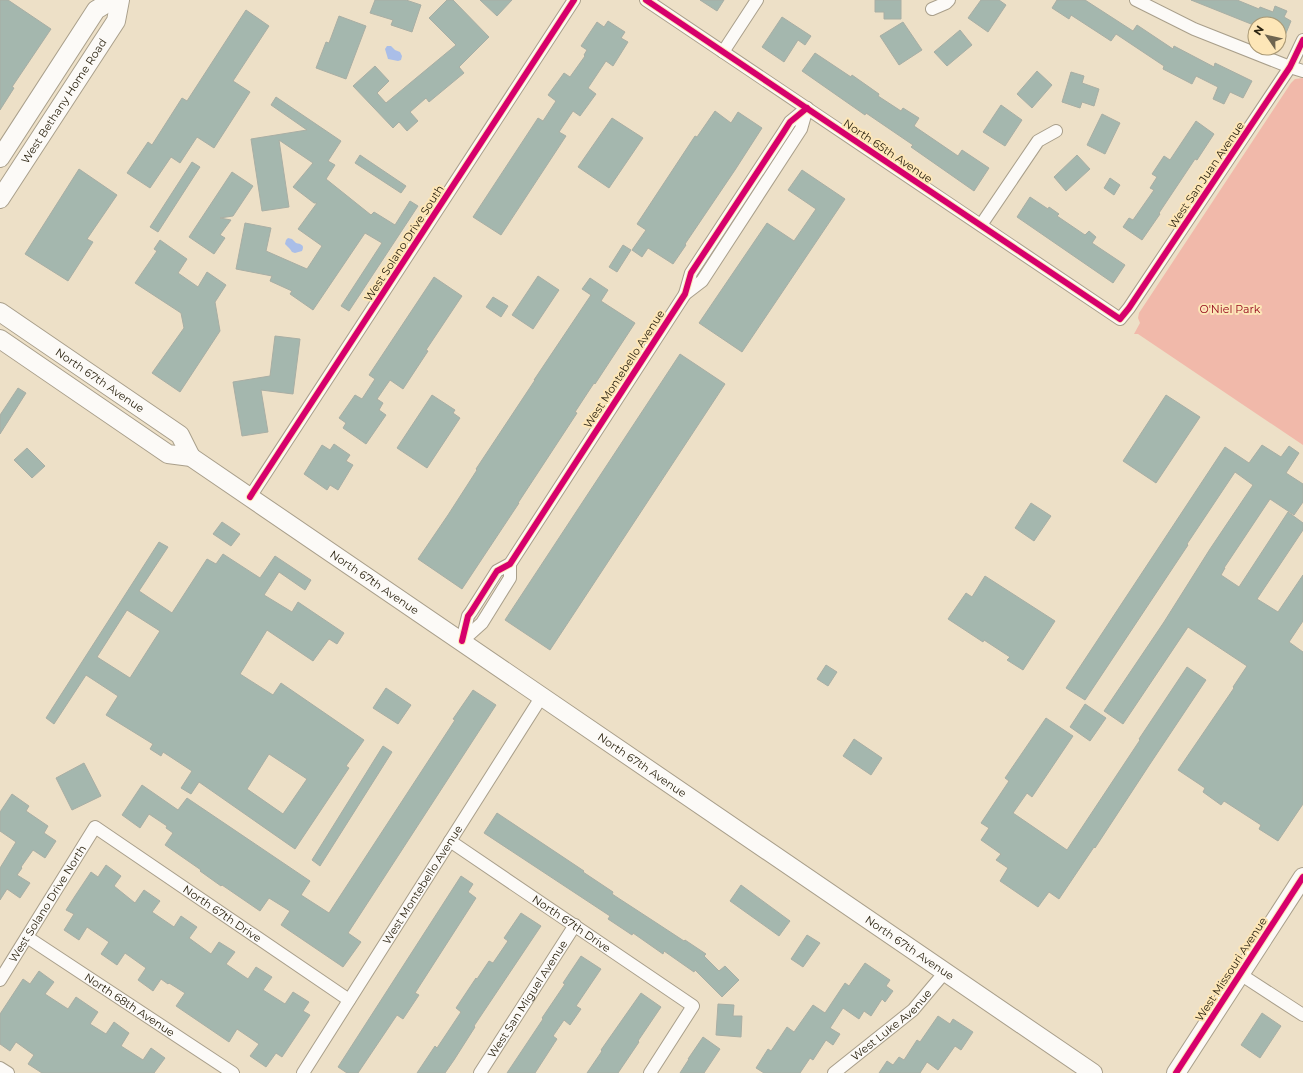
<svg xmlns="http://www.w3.org/2000/svg" width="1303" height="1073" font-family="Montserrat,sans-serif">
  <style>
    .green { fill: #f1b9aa }
    .water { fill: #aabee8 }
    .building { fill: #a4b7ae; stroke: #a8aea4; fill-rule: evenodd }
    .lines { fill: none; stroke-linecap: round; stroke-linejoin: round }
    .street-casing { stroke: #a99f8b; stroke-width: 14 }
    .secondary-casing { stroke: #a99f8b; stroke-width: 20 }
    .street { stroke: #fcfaf7; stroke-width: 12 }
    .secondary { stroke: #fcfaf7; stroke-width: 18 }
    .cycleway-casing { stroke: #fde6b7; stroke-width: 8 }
    .cycleway { stroke: #d6006c; stroke-width: 6 }
    .labels { text-anchor: middle; dominant-baseline: central; stroke-width: 4; stroke-linejoin: round; paint-order: stroke }
    .street-label { font-size: 11px; fill: #2b2310; stroke: #fde6b7 }
    .park-label { font-size: 11px; fill: #920318; stroke: #fde6b7 }
  </style>
  <rect width="100%" height="100%" fill="#ede0c7"/>
  <polygon class="green" points="1303,78 1303,445 1138,334 1134,334 1140,323 1138,318 1139,313 1291,83 1295,79"/>
  <g class="water">
    <polygon points="387,46 391,46 395,50 400,52 402,56 401,60 398,61 388,59 385,49"/>
    <path d="M288,238L292,239L296,243C301,244 305,245 302,251L295,253L292,252L290,249L285,244L286,240Z"/>
  </g>
  <g class="building">
    <polygon points="0,0 8,0 51,29 12,87 14,88 0,110"/>
    <polygon points="375,0 406,0 421,5 412,32 391,25 393,20 370,13"/>
    <polygon points="447,0 453,0 489,37 459,67 464,73 429,102 426,98 410,112 418,121 407,131 399,122 393,128 353,86 375,66 389,81 377,93 386,103 456,45 429,18"/>
    <polygon points="480,0 512,0 497,16"/>
    <polygon points="700,0 724,0 717,11"/>
    <polygon points="875,0 901,0 901,19 884,19 884,12 875,12"/>
    <polygon points="981,0 999,0 1006,5 988,32 968,18"/>
    <polygon points="1057,0 1085,0 1133,31 1137,25 1173,49 1174,46 1214,67 1215,63 1252,81 1243,98 1230,92 1224,104 1213,99 1218,87 1196,76 1192,84 1163,69 1164,66 1116,34 1111,41 1071,15 1069,19 1052,8"/>
    <polygon points="1191,0 1237,0 1259,9 1260,7 1273,12 1275,6 1287,11 1284,17 1291,21 1279,50 1279,24 1251,24"/>
    <polygon points="246,10 269,26 233,81 250,92 214,148 197,137 180,163 171,157 150,188 127,173 148,142 152,145 182,98 187,101"/>
    <polygon points="339,16 366,26 346,79 316,68 326,42 329,43"/>
    <polygon points="782,17 811,36 805,45 798,40 784,62 762,47"/>
    <polygon points="608,21 625,32 621,38 628,42 613,66 606,61 588,88 596,94 580,116 573,111 559,132 566,136 501,235 473,217 538,118 543,121 556,101 548,95 564,73 570,77 585,56 584,55 587,50 581,46 597,22 604,27"/>
    <polygon points="903,22 922,50 899,65 880,36"/>
    <polygon points="960,30 972,45 947,66 934,52"/>
    <polygon points="815,53 851,77 852,75 879,94 878,96 901,111 903,108 919,118 914,126 958,156 962,150 989,168 974,191 911,147 913,145 866,113 865,115 802,71"/>
    <polygon points="1037,71 1052,85 1032,108 1017,94"/>
    <polygon points="1071,72 1084,76 1082,83 1099,89 1094,106 1082,102 1080,108 1062,102"/>
    <polygon points="276,97 341,141 328,161 335,165 326,179 371,215 374,212 395,225 410,201 418,206 349,311 341,306 382,243 365,233 313,310 290,294 292,291 270,281 272,276 236,269 245,223 271,228 266,251 307,269 322,246 298,229 317,203 314,203 293,187 313,163 279,140 289,207 262,211 251,139 307,130 271,105"/>
    <polygon points="1001,105 1022,120 1005,146 983,132"/>
    <polygon points="715,111 731,123 738,112 762,128 735,170 685,244 686,245 673,264 648,248 642,257 632,250 646,230 637,224 695,136 697,137"/>
    <polygon points="1102,114 1120,123 1105,154 1087,145"/>
    <polygon points="612,118 643,138 609,188 578,167"/>
    <polygon points="1196,121 1214,134 1197,160 1195,159 1159,213 1160,214 1142,240 1123,227 1129,218 1133,220 1154,190 1150,188 1157,177 1152,174 1164,156 1170,160"/>
    <polygon points="360,155 406,186 401,193 355,163"/>
    <polygon points="1077,155 1090,169 1066,191 1054,177"/>
    <polygon points="192,162 200,167 158,232 150,227"/>
    <polygon points="79,169 117,195 87,239 93,242 68,281 25,254"/>
    <polygon points="802,170 845,199 742,352 699,323 767,223 794,241 816,209 788,190"/>
    <polygon points="232,172 253,186 233,216 220,218 231,220 220,235 225,238 214,254 189,237"/>
    <polygon points="1110,178 1120,185 1114,195 1104,188"/>
    <polygon points="1030,197 1048,209 1049,207 1059,214 1057,216 1085,235 1089,231 1096,237 1092,243 1125,265 1113,283 1017,217"/>
    <polygon points="160,240 187,259 178,273 198,287 207,272 226,285 215,302 220,331 180,392 152,373 184,328 181,313 135,283 157,251 154,249"/>
    <polygon points="623,245 631,250 617,272 609,267"/>
    <polygon points="538,276 559,290 533,329 512,315"/>
    <polygon points="434,277 462,296 426,350 428,351 403,389 390,380 377,399 383,403 379,410 386,415 366,444 343,428 346,423 339,418 355,395 362,399 375,379 369,375"/>
    <polygon points="590,278 608,290 601,301 635,323 595,384 594,383 575,412 577,413 518,503 519,503 462,589 418,559 448,515 477,470 476,469 535,380 534,380 591,295 582,289"/>
    <polygon points="493,297 508,306 501,317 486,307"/>
    <polygon points="275,336 300,339 293,394 261,390 268,432 242,436 233,382 270,376"/>
    <polygon points="680,354 725,384 550,650 505,620"/>
    <polygon points="18,388 26,393 0,434 0,415"/>
    <polygon points="432,395 455,410 453,413 460,418 427,468 397,448"/>
    <polygon points="1166,395 1200,417 1156,483 1123,461"/>
    <polygon points="334,444 350,455 346,461 353,465 338,490 330,485 327,490 304,474 322,445 330,450"/>
    <polygon points="1262,445 1281,457 1289,446 1299,453 1286,473 1303,484 1303,502 1294,515 1270,499 1224,568 1225,568 1221,575 1239,587 1288,512 1303,523 1303,530 1257,599 1278,612 1303,575 1303,621 1289,642 1303,652 1303,804 1278,841 1259,829 1261,825 1224,801 1221,805 1203,792 1205,788 1178,770 1234,688 1233,687 1247,666 1188,627 1123,724 1104,711 1164,622 1210,549 1253,485 1235,472 1187,544 1188,545 1085,700 1066,688 1225,447 1249,463"/>
    <polygon points="27,448 45,466 32,478 14,460"/>
    <polygon points="1031,503 1051,516 1034,541 1015,528"/>
    <polygon points="222,522 240,534 231,546 213,534"/>
    <path d="M159,542L168,547L139,591L172,613L207,559L216,564L223,554L260,578L275,556L311,580L305,590L279,572L264,595L292,612L298,602L344,633L337,644L329,639L313,661L267,630L240,674L273,695L281,683L364,740L346,766L349,768L295,849L199,782L191,794L181,788L192,771L163,752L161,756L150,749L153,744L106,715L118,696L86,675L54,724L46,718ZM127,610L160,631L130,678L97,657ZM269,754L307,779L283,814L247,789Z"/>
    <polygon points="985,576 1055,621 1023,670 1007,660 1010,657 984,640 983,642 948,619 966,593 972,597"/>
    <polygon points="826,665 837,672 828,686 817,679"/>
    <polygon points="1187,667 1206,680 1148,767 1095,848 1094,847 1059,899 1049,892 1038,907 1000,881 1008,868 996,860 1001,854 981,840 989,828 981,823 1009,781 1005,778 1046,718 1073,736 1032,797 1027,793 1013,813 1067,850 1140,740 1139,739"/>
    <polygon points="386,688 411,705 398,724 373,708"/>
    <polygon points="473,690 496,705 348,933 361,942 343,967 281,925 290,911 269,898 260,911 222,885 221,886 200,871 201,870 165,845 173,833 166,828 167,826 149,814 140,828 122,815 142,785 178,810 187,798 310,881 301,895 329,913 455,720 453,719"/>
    <polygon points="1085,704 1106,718 1090,741 1070,727"/>
    <polygon points="854,739 882,758 871,775 843,756"/>
    <polygon points="383,746 392,752 320,866 312,860"/>
    <polygon points="84,763 101,796 72,810 56,778"/>
    <polygon points="12,794 29,806 26,811 48,826 44,833 56,841 45,858 33,850 21,867 22,868 17,875 30,883 20,898 7,889 0,900 0,868 16,842 0,831 0,812"/>
    <polygon points="497,813 584,871 583,872 613,892 612,894 655,922 684,941 685,940 706,954 704,956 719,971 725,966 739,980 722,997 695,970 694,972 664,951 663,954 633,933 632,935 608,919 610,916 484,833"/>
    <polygon points="106,865 121,876 114,886 135,903 144,890 160,901 152,912 174,927 181,916 197,927 189,938 211,954 219,942 235,952 226,964 248,979 256,967 272,977 263,990 285,1004 293,992 309,1002 303,1011 310,1015 282,1057 276,1053 266,1067 250,1056 259,1044 237,1029 229,1042 176,1006 185,993 169,983 168,984 161,979 153,991 138,980 146,968 125,953 117,965 101,954 109,942 87,927 79,940 64,930 74,914 66,910 75,896 91,872 98,877"/>
    <polygon points="461,876 473,884 468,892 476,898 415,993 419,995 403,1019 397,1015 358,1073 347,1073 338,1067"/>
    <polygon points="741,885 790,921 779,936 730,901"/>
    <polygon points="521,913 541,926 474,1026 475,1027 454,1060 445,1073 417,1073 435,1046 437,1048 461,1012 456,1008 476,978 477,979 489,961 493,963 508,941 504,938"/>
    <polygon points="807,935 820,943 803,967 791,959"/>
    <polygon points="581,956 601,969 576,1006 581,1009 570,1025 564,1020 553,1036 557,1039 535,1073 507,1073 543,1019 542,1018 565,984 563,983"/>
    <polygon points="865,963 890,980 886,986 893,991 885,1002 882,999 871,1016 864,1011 859,1019 843,1008 830,1028 840,1034 833,1045 826,1040 813,1060 810,1058 800,1073 764,1073 756,1068 768,1049 771,1051 787,1027 794,1032 813,1005 825,1013 845,983 849,986"/>
    <polygon points="39,971 54,982 45,994 68,1009 76,997 98,1012 90,1024 106,1034 114,1022 129,1033 121,1046 143,1060 151,1048 165,1058 154,1073 42,1073 28,1064 34,1055 16,1042 10,1051 0,1044 0,1014 23,979 30,984"/>
    <polygon points="641,993 661,1007 638,1041 639,1042 618,1073 587,1073 602,1051 601,1050"/>
    <polygon points="718,1004 734,1005 733,1016 742,1016 741,1037 716,1035"/>
    <polygon points="1262,1013 1281,1026 1260,1058 1241,1045"/>
    <polygon points="938,1016 950,1024 953,1019 973,1032 961,1050 955,1046 938,1070 927,1062 920,1073 879,1073 887,1061 893,1065 899,1057 904,1060 917,1040 920,1042"/>
    <polygon points="703,1037 720,1049 704,1073 680,1073 689,1059 688,1059"/>
  </g>
  <g class="lines">
    <g class="street-casing">
      <g id="street">
        <polyline points="646,0 1120,319 1129,308 1290,67 1303,40"/>
        <polyline points="1136,0 1194,29 1290,67 1303,71"/>
        <polyline points="932,9 946,3 949,0"/>
        <polyline points="723,52 757,0"/>
        <polyline points="981,225 1038,141 1056,131"/>
        <polyline points="685,294 702,281 801,129 807,108"/>
        <polyline points="250,497 574,0"/>
        <polyline points="462,641 468,616 471,612 497,571 510,564 685,294 691,273 783,133 790,122 807,108"/>
        <polyline points="462,641 482,623 510,578 510,564"/>
        <path id="s1" d="M450,841L693,1006L650,1073"/>
        <path id="s2" d="M27,937L233,1073"/>
        <polyline points="1240,974 1303,1015"/>
        <path id="s3" d="M0,980L95,827L349,1000"/>
        <polyline points="0,1068 8,1073"/>
        <path id="s4" d="M303,1073L542,696"/>
        <path id="s5" d="M480,1073L575,925"/>
        <path id="s6" d="M834,1073L913,1010L945,972"/>
      </g>
    </g>
    <g class="secondary-casing">
      <g id="secondary">
        <polyline points="0,158 96,10 112,0"/>
        <path id="s7" d="M0,199L116,21L120,0"/>
        <path id="s8" d="M0,312L180,435L191,457"/>
        <path id="s9" d="M0,339L168,454L191,457L1093,1073"/>
        <polyline points="1176,1073 1303,877"/>
      </g>
    </g>
    <use href="#street" class="street"/>
    <use href="#secondary" class="secondary"/>
    <g class="cycleway-casing">
      <g id="cycleway">
        <polyline points="646,0 1120,319 1129,308 1290,67 1303,40"/>
        <polyline points="250,497 574,0"/>
        <polyline points="462,641 468,616 471,612 497,571 510,564 685,294 691,273 783,133 790,122 807,108"/>
        <polyline points="1176,1073 1303,877"/>
      </g>
    </g>
    <use href="#cycleway" class="cycleway"/>
  </g>
  <g class="labels">
    <g class="street-label">
      <text stroke="none"><textPath href="#s7" startOffset="117">West Bethany Home Road</textPath></text>
      <text transform="translate(888 151) rotate(34)">North 65th Avenue</text>
      <text transform="translate(1206 175) rotate(-56)">West San Juan Avenue</text>
      <text transform="translate(404 243) rotate(-57)">West Solano Drive South</text>
      <text transform="translate(624 369) rotate(-57)">West Montebello Avenue</text>
      <text stroke="none"><textPath href="#s8" startOffset="121">North 67th Avenue</textPath></text>
      <text stroke="none"><textPath href="#s9" startOffset="449">North 67th Avenue</textPath></text>
      <text stroke="none"><textPath href="#s9" startOffset="773">North 67th Avenue</textPath></text>
      <text stroke="none"><textPath href="#s4" startOffset="223">West Montebello Avenue</textPath></text>
      <text stroke="none"><textPath href="#s3" startOffset="90">West Solano Drive North</textPath></text>
      <text stroke="none"><textPath href="#s3" startOffset="334">North 67th Drive</textPath></text>
      <text stroke="none"><textPath href="#s1" startOffset="147">North 67th Drive</textPath></text>
      <text stroke="none"><textPath href="#s9" startOffset="1097">North 67th Avenue</textPath></text>
      <text transform="translate(1231 969) rotate(-57)">West Missouri Avenue</text>
      <text stroke="none"><textPath href="#s5" startOffset="88">West San Miguel Avenue</textPath></text>
      <text stroke="none"><textPath href="#s2" startOffset="123">North 68th Avenue</textPath></text>
      <text stroke="none"><textPath href="#s6" startOffset="75">West Luke Avenue</textPath></text>
    </g>
    <g class="park-label">
      <text x="1230" y="309">O'Niel Park</text>
    </g>
  </g>
  <g transform="translate(1267 36) rotate(304)"><circle r="19" fill="#fde6b7" stroke="#a99874"/>
  <path d="M0-3L7 15L0 10L-7 15Z" fill="#6f6550"/>
  <text y="-6" font-size="11" font-weight="bold" text-anchor="middle" fill="#2b2310">N</text>
  </g>
</svg>
